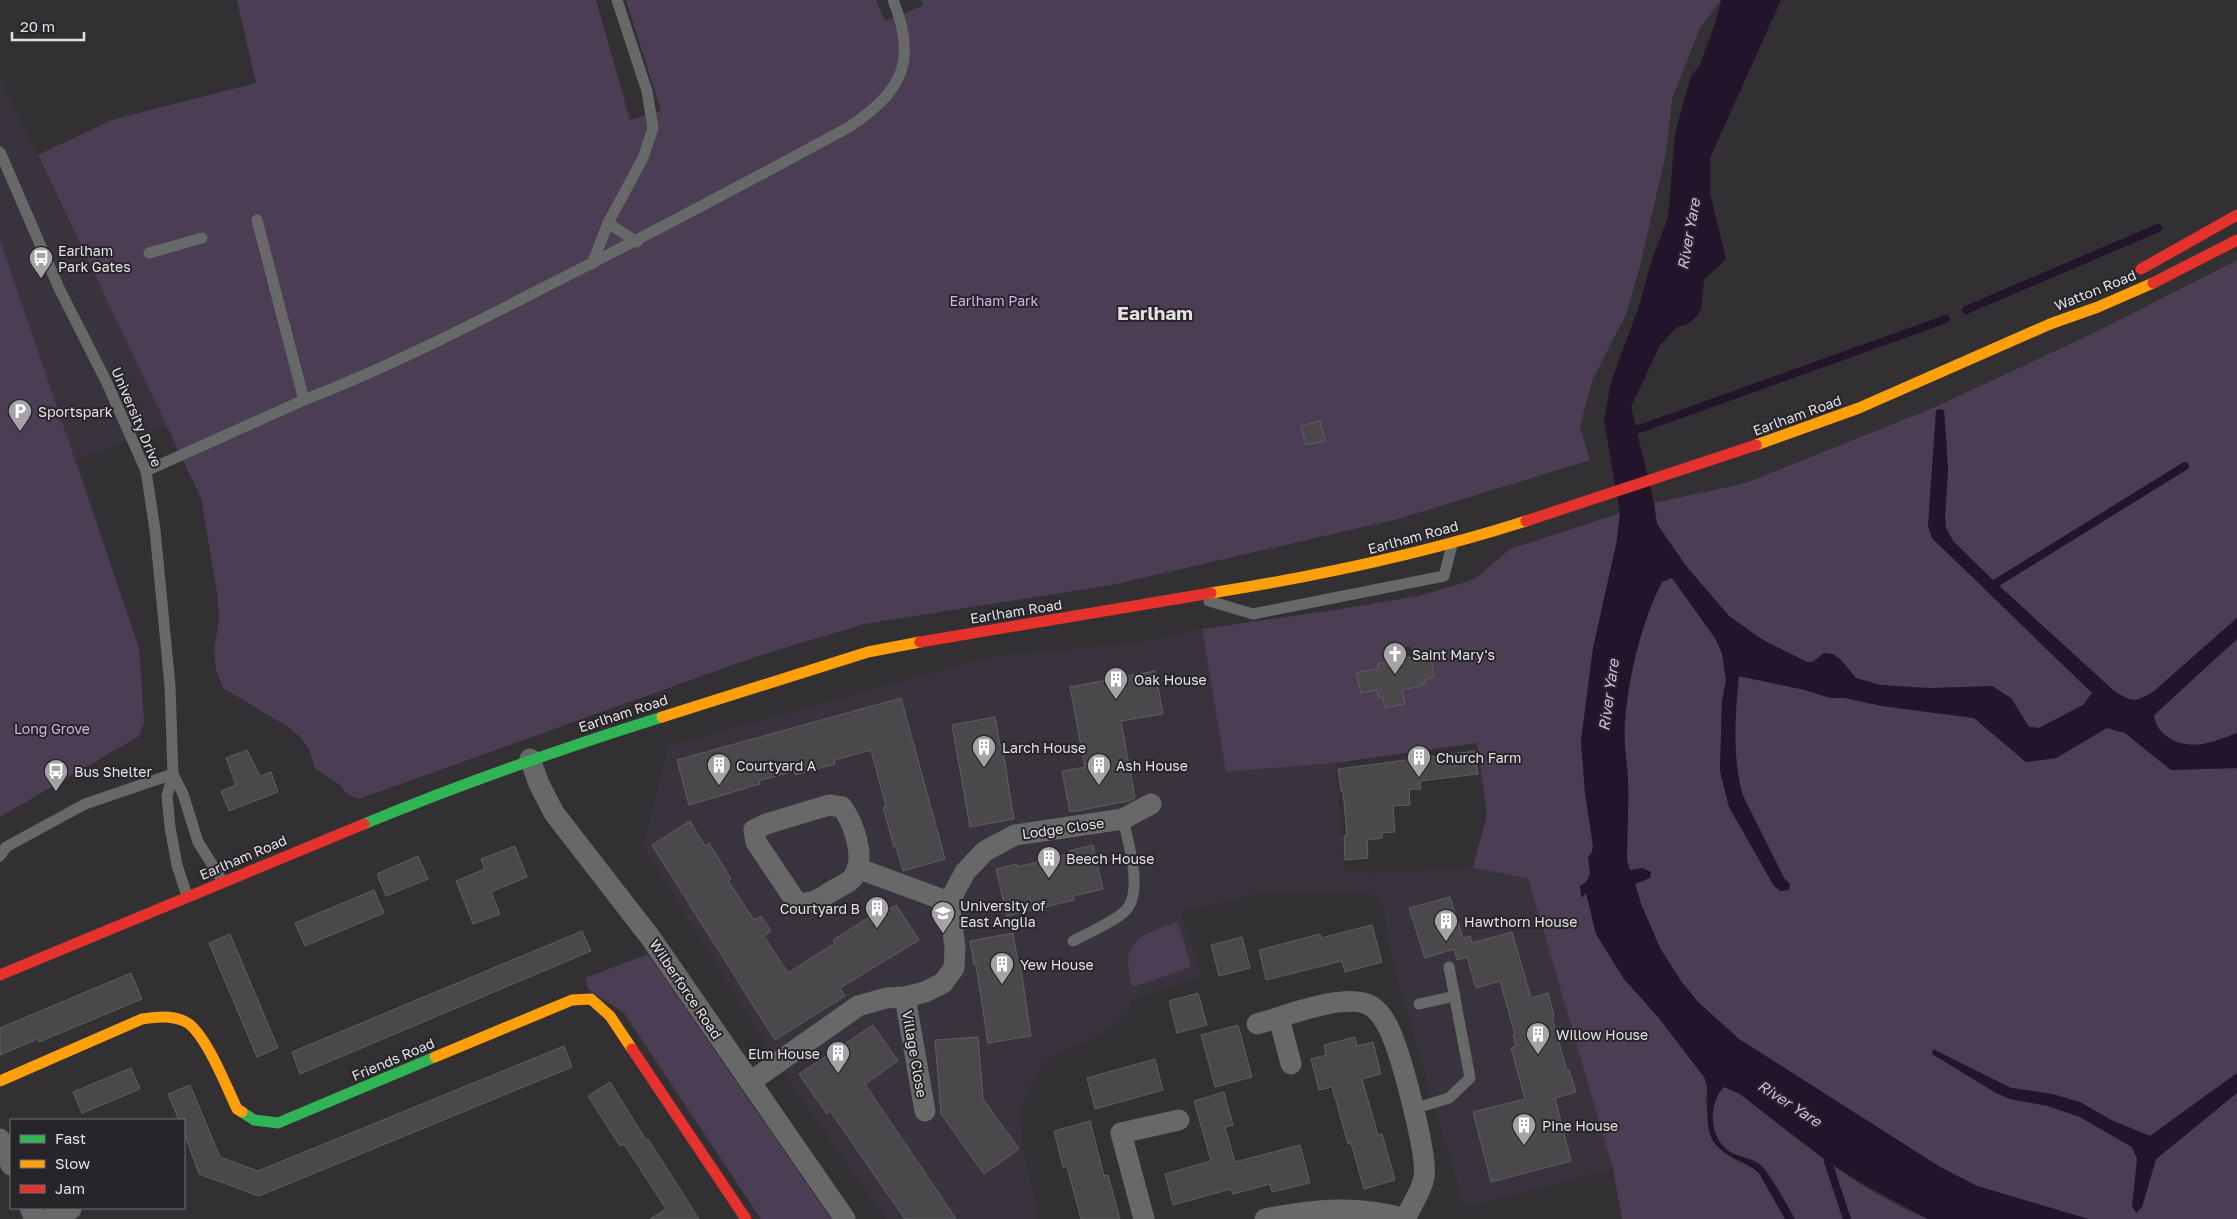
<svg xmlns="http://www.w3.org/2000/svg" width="2237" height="1219" font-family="'Golos Text',sans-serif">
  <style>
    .built { fill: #39333d }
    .green { fill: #4b3e54; fill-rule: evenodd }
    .water { fill: #22142b }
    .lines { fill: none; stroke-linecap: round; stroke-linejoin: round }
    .stream { stroke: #22142b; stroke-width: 8 }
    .building { fill: #4a484a; stroke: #605e61 }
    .lane { stroke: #676868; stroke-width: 11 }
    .street { stroke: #676868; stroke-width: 21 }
    .fast { stroke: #30b455; stroke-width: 11 }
    .slow { stroke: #ff9f0a; stroke-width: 11 }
    .jam { stroke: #e5322d; stroke-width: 11 }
    .labels { text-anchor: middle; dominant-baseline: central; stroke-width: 4; stroke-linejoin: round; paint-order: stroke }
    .poi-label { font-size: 14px; fill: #e3e1e4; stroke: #28252a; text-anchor: start }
    .street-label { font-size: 14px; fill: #e3e1e4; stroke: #28252a }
    .park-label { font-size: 14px; fill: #d2b2e9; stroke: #28252a }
    .water-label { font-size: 15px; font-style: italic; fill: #d8b8ef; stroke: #28252a }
    .district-label { font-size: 19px; font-weight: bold; fill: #e3e1e4; stroke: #28252a }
  </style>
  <rect width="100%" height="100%" fill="#323033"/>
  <g class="built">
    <polygon points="0,75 10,100 168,426 76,460 139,648 144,722 139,736 0,817"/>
    <polygon points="1202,629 1226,772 1335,763 1345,871 1370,873 1473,868 1528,878 1613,1169 1464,1207 1391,957 1383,907 1377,895 1266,892 1181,912 1201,976 1131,1000 1130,1009 1119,1022 1092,1039 1051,1057 1036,1073 1020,1112 1023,1146 1037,1212 1036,1219 886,1219 791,1084 643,846 668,746 993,656 1136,643"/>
  </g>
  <g class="green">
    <polygon points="237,0 596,0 630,120 661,111 626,0 876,0 885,21 924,5 921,0 1721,0 1700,28 1672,99 1666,153 1640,266 1626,314 1592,381 1580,427 1590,460 1398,519 1112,585 864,624 758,656 359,799 347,794 340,785 315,768 309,749 301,738 288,727 223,688 216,670 214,648 219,623 218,598 201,498 38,155 112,120 256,83"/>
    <polygon points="0,240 139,648 144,722 139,736 0,817"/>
    <path d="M2237,260V618L2153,692C2134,703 2132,702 2114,691L1996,583L1953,541L1946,528L1945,517L1948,471L1945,416L1938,409L1936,411L1928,526L1932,538L2092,693L2083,705L2039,728L2029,727L2011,698L1880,685L1856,678L1841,660L1824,653L1813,662H1807L1762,640L1729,616L1686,566L1657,524L1654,503L1746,483L1935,407L2094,333Z"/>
    <path d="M1620,513L1617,540L1581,740L1585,793L1593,845L1592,852L1588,857L1591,876L1587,883L1586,892L1596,934L1624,979L1659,1018L1704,1077C1709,1088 1707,1088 1706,1099C1706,1116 1712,1141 1725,1153C1735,1162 1749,1164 1759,1173L1785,1219H1622L1613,1169L1528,878L1473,868L1487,814L1477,743L1335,763L1226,772L1202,629L1335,610L1418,596L1450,587L1475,579L1510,549ZM1410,646L1412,655L1415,654L1416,661L1431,659L1434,677L1425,680L1426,683L1421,684V686L1402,690L1405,704L1385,708L1383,697L1379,698L1377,690L1361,693L1357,673L1379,668V664L1401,659L1399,649Z"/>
    <path d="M1672,578L1715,638L1722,653L1726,680L1722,701L1720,771L1729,807L1774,886L1790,884L1784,878L1743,796C1732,758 1735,715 1738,676L1805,690L1830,698H1845L1882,706L1974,718L2026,762L2056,758L2107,728L2125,733L2171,770L2237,768V1073L2150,1136L2111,1120L2080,1102L2052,1094L2011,1088L1933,1050L2010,1099L2048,1106L2080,1117L2132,1147L2138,1159L2132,1206L2142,1207L2156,1159L2237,1093V1219H2088L1977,1186L1940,1167L1739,1039L1698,1002L1681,981L1660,948L1641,904L1635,883L1650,878L1643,868L1630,871L1627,860C1627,833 1629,806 1628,779C1627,760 1623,740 1625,722C1628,677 1642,621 1662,581Z"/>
    <path d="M2237,639V733C2226,737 2214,742 2203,744C2182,748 2156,737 2154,715Z"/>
    <path d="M1178,922L1191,967L1133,987C1118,941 1141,934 1178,922Z"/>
    <polygon points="648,954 831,1219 761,1219 624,1013 589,990 585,978"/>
    <path d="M1724,1086L1740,1094C1799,1140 1858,1191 1928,1219H1795C1787,1206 1770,1172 1759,1164C1751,1158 1739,1157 1730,1152C1708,1138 1708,1103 1724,1086Z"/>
  </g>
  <g class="water">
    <path d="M1721,0H1781L1710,158V193L1726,259L1704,280L1701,309L1697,316L1688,324L1677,327L1660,345L1631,407L1654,503L1657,524L1686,566L1729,616L1763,640L1807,662H1813L1824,653L1833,654L1841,660L1856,678L1880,685L1930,688L1992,686L2011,698L2029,727L2039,728L2083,705L2092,693L1932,538L1928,526L1936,411L1938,409L1944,410L1948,471L1945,517L1946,528L1953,541L1996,583L2114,691C2132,702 2134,703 2153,692L2237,618V639L2154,715C2156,737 2182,748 2203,744C2214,742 2226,737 2237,733V768L2171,770L2125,733L2107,728L2056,758L2026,762L1974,718L1882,706L1845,698H1830L1805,690L1739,676C1735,715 1732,758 1743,796L1784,878L1790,884L1789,890L1780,891L1774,886L1729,807L1720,771L1722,701L1726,680L1722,653L1715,638L1672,578L1662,582C1642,621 1628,677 1625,722C1623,740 1627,760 1628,779C1629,806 1627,833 1627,860L1630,870L1643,868L1651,872L1650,878L1635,884L1641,904L1660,948L1681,981L1698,1002L1739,1039L1940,1167L1977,1186L2088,1219H1928L1868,1187L1828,1162L1740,1094L1724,1087C1708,1103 1708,1138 1730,1152C1739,1157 1751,1158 1759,1164C1770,1172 1787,1206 1795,1219H1785L1759,1173C1746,1161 1728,1158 1716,1145C1700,1126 1713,1096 1704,1077L1659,1018L1624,979L1596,934L1586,893L1583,897L1581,896L1580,886C1593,879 1590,870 1588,857L1592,852L1593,846L1585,793L1581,740L1593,648L1617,540L1620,513L1604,420L1611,382L1639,306L1653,256L1668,218L1675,134L1688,86L1692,74L1699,67L1717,18Z"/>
    <polygon points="1933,1049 2011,1088 2052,1094 2080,1102 2111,1120 2150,1136 2237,1073 2237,1093 2156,1159 2142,1207 2136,1213 2132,1206 2137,1159 2132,1147 2080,1117 2048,1106 2010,1099 1996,1093 1932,1054"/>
  </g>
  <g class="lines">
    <g class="stream">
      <polyline points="1966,310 2158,228"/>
      <polyline points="1627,432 1645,427 1946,319"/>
      <polyline points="1996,583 2185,466"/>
      <polyline points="1828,1162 1847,1219"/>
    </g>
  </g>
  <g class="building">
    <polygon points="1320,421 1325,441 1306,445 1301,426"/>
    <polygon points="1415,656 1416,661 1431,658 1434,677 1425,680 1426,683 1421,684 1421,686 1402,690 1405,704 1385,708 1383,697 1379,698 1377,690 1361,693 1356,673 1379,668 1378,664"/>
    <polygon points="1155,671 1163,714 1121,721 1135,798 1129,801 1070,812 1062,771 1085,767 1070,687"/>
    <polygon points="901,698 945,859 903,871 896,846 894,847 883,807 886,806 871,750 834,760 835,764 795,775 794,771 759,781 760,784 689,805 677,760"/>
    <polygon points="995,717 1000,745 1002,745 1014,819 970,827 952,725"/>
    <polygon points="247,750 260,776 271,772 278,792 229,811 221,791 236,785 226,758"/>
    <polygon points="1475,751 1478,774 1420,781 1421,789 1409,789 1410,805 1393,806 1395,832 1382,833 1382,838 1367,840 1368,858 1345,860 1344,836 1347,836 1343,791 1341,791 1338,769"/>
    <polygon points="690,821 705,846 709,843 731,879 728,881 754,920 761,916 771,931 764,936 788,973 835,943 833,940 871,916 873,919 896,905 919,940 840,988 845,996 775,1040 652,845"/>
    <polygon points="1093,845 1103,889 1073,896 1074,900 1007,916 996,869 1017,864 1017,867 1070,854 1069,851"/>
    <polygon points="515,846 527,877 491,892 500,914 473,924 456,881 485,869 481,859"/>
    <polygon points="418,856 428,879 386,896 377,874"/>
    <polygon points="374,890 384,913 305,946 295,923"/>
    <polygon points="1450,897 1463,938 1470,936 1472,943 1512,932 1531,998 1548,993 1554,1016 1552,1017 1567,1071 1569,1070 1576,1092 1555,1098 1571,1161 1491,1182 1473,1112 1525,1099 1511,1048 1516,1046 1513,1035 1515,1034 1500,981 1476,988 1467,957 1457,960 1454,949 1425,958 1409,908"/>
    <polygon points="1372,925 1382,962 1345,972 1342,961 1266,980 1259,950 1320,934 1321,938"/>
    <polygon points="582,931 591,951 300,1074 292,1052"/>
    <polygon points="1013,933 1018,962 1020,962 1031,1036 988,1043 976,965 974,965 970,941"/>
    <polygon points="230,934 278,1048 257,1057 209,943"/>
    <polygon points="1242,937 1250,968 1219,976 1211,945"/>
    <polygon points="131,973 142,999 39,1042 38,1039 0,1055 0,1028"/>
    <polygon points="1198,993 1207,1025 1177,1033 1169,1001"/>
    <polygon points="873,1025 898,1061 865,1084 956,1219 905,1219 830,1111 827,1114 799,1074"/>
    <polygon points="1238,1025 1252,1077 1215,1087 1201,1035"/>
    <polygon points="978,1037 983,1099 1019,1149 984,1174 941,1114 935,1040"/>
    <polygon points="1355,1037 1357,1046 1373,1042 1381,1074 1362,1079 1378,1135 1382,1134 1395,1180 1364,1189 1351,1143 1348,1144 1332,1087 1319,1090 1311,1059 1326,1055 1324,1045"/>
    <polygon points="564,1046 572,1067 259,1196 199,1174 184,1132 184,1120 179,1120 168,1094 190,1085 220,1157 258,1171"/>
    <polygon points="1155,1059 1163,1090 1095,1109 1087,1078"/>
    <polygon points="131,1068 140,1089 82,1113 73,1092"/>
    <polygon points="610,1082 646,1140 648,1139 699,1219 650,1219 666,1209 624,1144 620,1146 588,1096"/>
    <polygon points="1224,1092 1233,1125 1225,1127 1235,1162 1300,1145 1310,1183 1272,1192 1270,1184 1233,1194 1231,1189 1173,1205 1165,1174 1211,1161 1194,1101"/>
    <polygon points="1090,1121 1104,1176 1108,1175 1120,1219 1081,1219 1067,1167 1063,1167 1054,1131"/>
  </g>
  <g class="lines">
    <g class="lane">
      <polyline points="0,152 59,288 107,383 146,471 155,530 170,686 173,774 167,796 170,827 177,865 187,896"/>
      <polyline points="608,223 643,158 653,128 647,91 617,0"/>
      <polyline points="149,253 202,238"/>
      <polyline points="592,264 608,223 637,242"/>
      <path d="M304,400C384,369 461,330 537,291C642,238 746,183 849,127C902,92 918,61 893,0"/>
      <polyline points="146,471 304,400 257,220"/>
      <polyline points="1209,601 1253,614 1444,576 1452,545"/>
      <polyline points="173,774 183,794 198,842 223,882"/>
      <polyline points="0,856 6,847 85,804 173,774"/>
      <path d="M1073,941C1086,934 1118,920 1127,909C1143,888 1128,843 1123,819"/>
      <polyline points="1419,1004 1455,996"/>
      <polyline points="1413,1109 1449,1098 1470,1078 1449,967"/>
    </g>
    <g class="street">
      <polyline points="530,759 539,784 554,813 650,937 845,1219"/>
      <path d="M829,805L842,807C854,824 866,857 854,876C850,883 838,887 832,891C820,899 811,905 797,903L756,842L754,830L766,824Z"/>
      <polyline points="857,868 949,902"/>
      <polyline points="905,997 925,1111"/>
      <polyline points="1279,1018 1291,1064"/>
      <path d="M1257,1024C1283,1017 1347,991 1371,1006C1382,1013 1390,1029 1394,1041C1403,1064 1428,1156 1424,1177C1422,1191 1411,1206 1405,1219"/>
      <polyline points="750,1082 858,1006 886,998 905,997 925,992 943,983 954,968 955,948 949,902 965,872 985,851 1015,835 1123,819 1151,804"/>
      <polyline points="0,1139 11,1165"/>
      <polyline points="30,1208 35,1219"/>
      <polyline points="49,1219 71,1209"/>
      <polyline points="1144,1219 1121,1133 1179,1120"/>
      <path d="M1265,1219C1315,1209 1356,1205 1406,1219"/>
    </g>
    <g class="fast">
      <path d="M364,824C463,783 560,749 662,717"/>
      <polyline points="242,1112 254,1120 278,1123 435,1057"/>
    </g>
    <g class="slow">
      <polyline points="1756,445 1859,408 2050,324 2098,307 2153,283"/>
      <path d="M1211,593C1318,576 1423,554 1526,521"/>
      <polyline points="662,717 868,652 920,642"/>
      <polyline points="435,1057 572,1000 591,999 610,1016 632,1049"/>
      <path d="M0,1081L142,1019C156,1017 170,1015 184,1021C204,1029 227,1088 237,1109L242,1112"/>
    </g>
    <g class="jam">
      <polyline points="2141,269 2237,215"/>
      <polyline points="2153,283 2237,240"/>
      <polyline points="1526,521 1756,445"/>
      <polyline points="920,642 1211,593"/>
      <polyline points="0,975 364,824"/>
      <polyline points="632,1049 746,1219"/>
    </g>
  </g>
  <defs>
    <g id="bus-pin" transform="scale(1.25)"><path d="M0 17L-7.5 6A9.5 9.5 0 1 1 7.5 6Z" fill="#a5a3a6" stroke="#28252a"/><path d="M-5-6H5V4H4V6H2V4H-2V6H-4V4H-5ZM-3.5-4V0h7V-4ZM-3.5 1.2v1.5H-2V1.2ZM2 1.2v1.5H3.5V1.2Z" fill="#fff"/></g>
    <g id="parking-pin" transform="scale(1.25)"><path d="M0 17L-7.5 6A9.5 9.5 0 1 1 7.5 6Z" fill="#a5a3a6" stroke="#28252a"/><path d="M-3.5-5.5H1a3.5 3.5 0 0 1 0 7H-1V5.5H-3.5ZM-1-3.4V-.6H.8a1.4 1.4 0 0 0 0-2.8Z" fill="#fff"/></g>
    <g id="church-pin" transform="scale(1.25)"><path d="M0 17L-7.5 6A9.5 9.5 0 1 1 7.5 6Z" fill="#a5a3a6" stroke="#28252a"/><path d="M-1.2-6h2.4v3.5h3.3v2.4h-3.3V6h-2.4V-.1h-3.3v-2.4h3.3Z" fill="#fff"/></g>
    <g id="building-pin" transform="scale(1.25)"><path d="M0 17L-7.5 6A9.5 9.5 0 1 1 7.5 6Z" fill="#a5a3a6" stroke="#28252a"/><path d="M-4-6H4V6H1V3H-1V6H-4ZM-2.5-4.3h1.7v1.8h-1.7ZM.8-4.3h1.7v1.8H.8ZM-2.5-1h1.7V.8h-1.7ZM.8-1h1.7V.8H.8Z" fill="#fff"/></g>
    <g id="university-pin" transform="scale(1.25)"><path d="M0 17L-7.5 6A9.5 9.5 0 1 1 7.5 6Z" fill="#a5a3a6" stroke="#28252a"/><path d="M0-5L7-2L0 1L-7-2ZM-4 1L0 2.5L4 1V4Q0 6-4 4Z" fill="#fff"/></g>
  </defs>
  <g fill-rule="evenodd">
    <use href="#bus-pin" x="41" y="258"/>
    <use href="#parking-pin" x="20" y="411"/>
    <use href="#church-pin" x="1395" y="654"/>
    <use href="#building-pin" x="1116" y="679"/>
    <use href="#building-pin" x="984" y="747"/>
    <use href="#building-pin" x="1419" y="757"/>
    <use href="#building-pin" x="719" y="765"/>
    <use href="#building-pin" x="1099" y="765"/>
    <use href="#bus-pin" x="56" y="771"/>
    <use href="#building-pin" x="1049" y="858"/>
    <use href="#building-pin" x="877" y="908"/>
    <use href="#university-pin" x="943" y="913"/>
    <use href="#building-pin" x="1446" y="921"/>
    <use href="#building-pin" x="1002" y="964"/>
    <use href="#building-pin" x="1538" y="1034"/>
    <use href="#building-pin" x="838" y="1053"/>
    <use href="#building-pin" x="1524" y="1125"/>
  </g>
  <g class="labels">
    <g class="poi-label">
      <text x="58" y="250">Earlham<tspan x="58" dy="16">Park Gates</tspan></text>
      <text x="38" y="411">Sportspark</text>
      <text x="1412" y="654">Saint Mary's</text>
      <text x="1134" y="679">Oak House</text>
      <text x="1002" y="747">Larch House</text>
      <text x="1436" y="757">Church Farm</text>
      <text x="736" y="765">Courtyard A</text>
      <text x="1116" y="765">Ash House</text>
      <text x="74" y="771">Bus Shelter</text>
      <text x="1066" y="858">Beech House</text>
      <text x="960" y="905">University of<tspan x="960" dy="16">East Anglia</tspan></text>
      <text x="860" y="908" text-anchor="end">Courtyard B</text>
      <text x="1464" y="921">Hawthorn House</text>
      <text x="1020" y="964">Yew House</text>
      <text x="1556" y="1034">Willow House</text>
      <text x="820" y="1053" text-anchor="end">Elm House</text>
      <text x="1542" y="1125">Pine House</text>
    </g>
    <g class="street-label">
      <text transform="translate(2095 290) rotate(-22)">Watton Road</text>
      <text transform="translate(1797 415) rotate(-20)">Earlham Road</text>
      <text transform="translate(137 417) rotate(67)">University Drive</text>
      <text transform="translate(1413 537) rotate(-15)">Earlham Road</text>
      <text transform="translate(1016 611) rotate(-9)">Earlham Road</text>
      <text transform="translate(623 713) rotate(-18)">Earlham Road</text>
      <text transform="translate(1063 828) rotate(-8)">Lodge Close</text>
      <text transform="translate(243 857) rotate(-23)">Earlham Road</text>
      <text transform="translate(686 989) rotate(56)">Wilberforce Road</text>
      <text transform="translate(915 1054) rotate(80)">Village Close</text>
      <text transform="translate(393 1059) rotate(-23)">Friends Road</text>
    </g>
    <g class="park-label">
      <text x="994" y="300">Earlham Park</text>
      <text x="52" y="728">Long Grove</text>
    </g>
    <g class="water-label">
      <text transform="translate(1688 234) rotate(-80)">River Yare</text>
      <text transform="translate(1608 695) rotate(-82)">River Yare</text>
      <text transform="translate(1790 1103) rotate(33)">River Yare</text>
    </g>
    <g class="district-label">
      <text x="1155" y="312">Earlham</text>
    </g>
  </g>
  <rect x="10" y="1119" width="175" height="90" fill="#28252a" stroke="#737074"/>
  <rect x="20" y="1135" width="25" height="8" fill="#30b455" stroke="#737074"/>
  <text x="55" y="1144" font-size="15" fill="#e3e1e4">Fast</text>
  <rect x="20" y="1160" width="25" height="8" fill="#ff9f0a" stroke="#737074"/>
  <text x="55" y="1169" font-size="15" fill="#e3e1e4">Slow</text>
  <rect x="20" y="1185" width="25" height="8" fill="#e5322d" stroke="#737074"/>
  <text x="55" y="1194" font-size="15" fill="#e3e1e4">Jam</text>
  <path d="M12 32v8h72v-8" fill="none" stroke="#e3e1e4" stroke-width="2.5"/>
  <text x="20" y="32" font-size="15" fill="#e3e1e4" stroke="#28252a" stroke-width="4" paint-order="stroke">20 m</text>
</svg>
